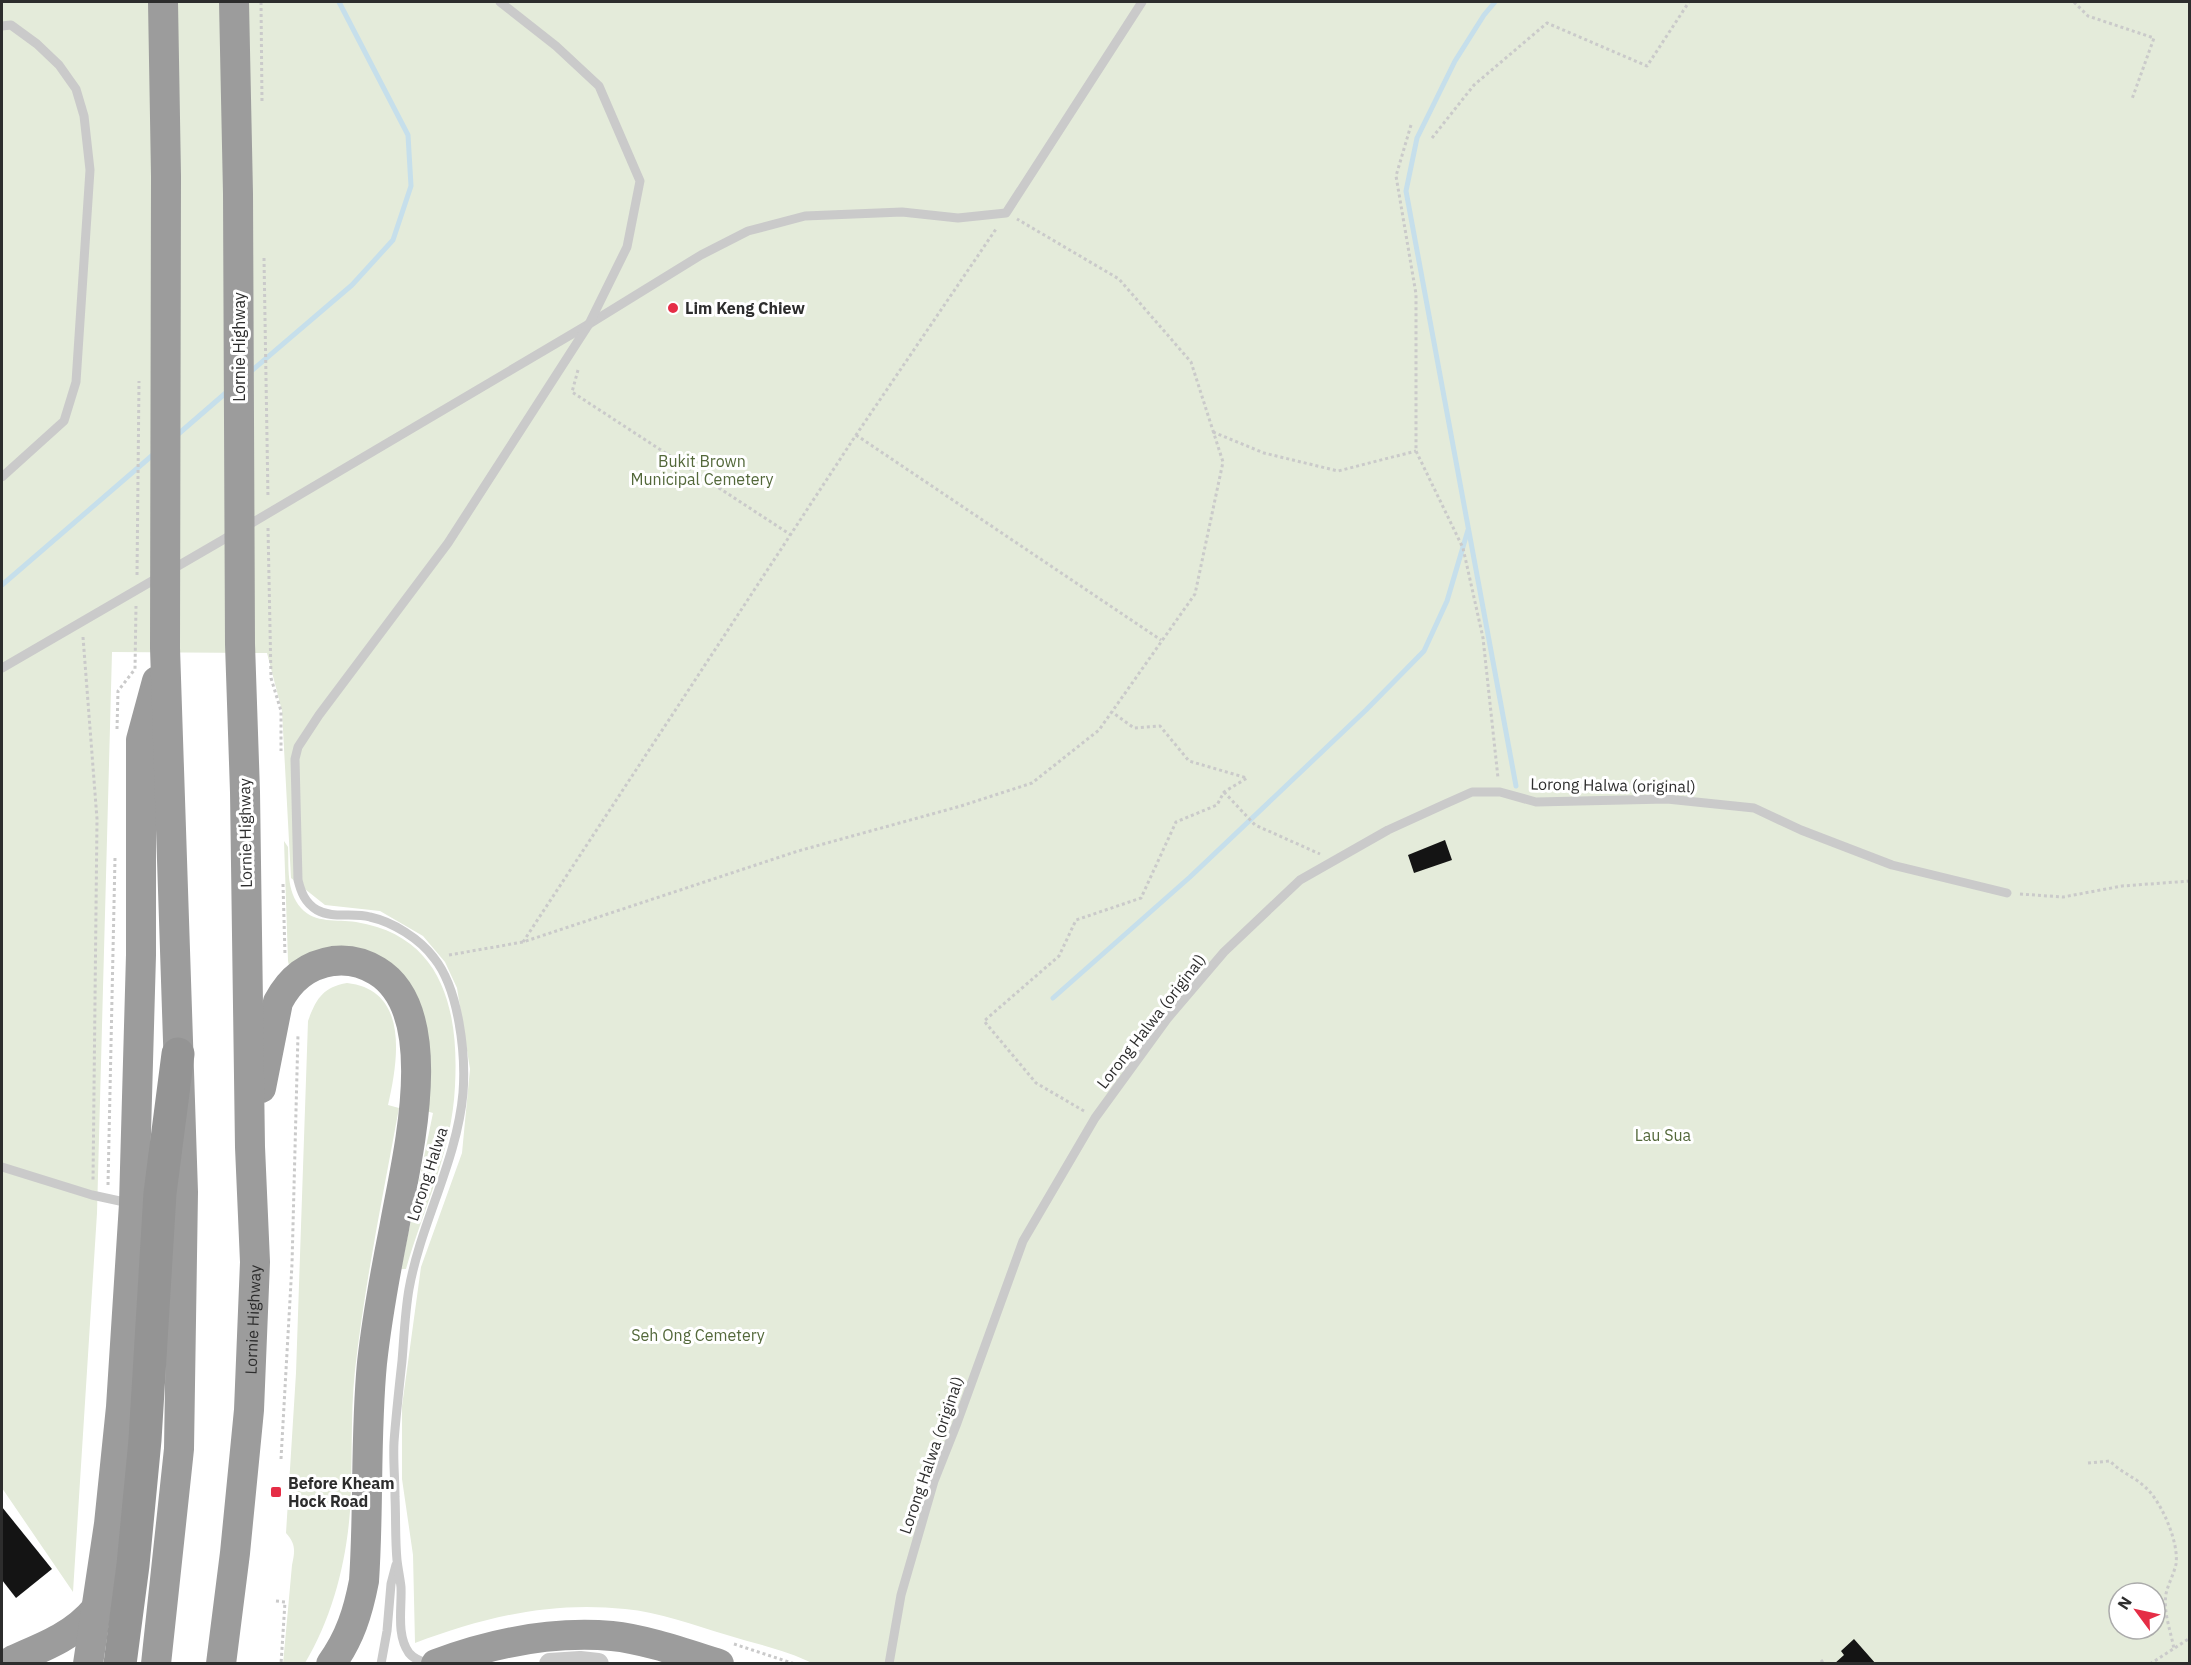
<svg xmlns="http://www.w3.org/2000/svg" width="2191" height="1665" font-family="'IBM Plex Sans',sans-serif">
  <style>
    .green { fill: #e4ebda; fill-rule: evenodd }
    .lines { fill: none; stroke-linecap: round; stroke-linejoin: round }
    .stream { stroke: #c6dfeb; stroke-width: 5 }
    .building { fill: #141414 }
    .path { stroke: #cacaca; stroke-width: 3; stroke-dasharray: 3 3; stroke-linecap: butt }
    .service { stroke: #cacaca; stroke-width: 9 }
    .tertiary { stroke: #cacaca; stroke-width: 22 }
    .trunk { stroke: #9c9c9c; stroke-width: 30 }
    .motorway { stroke: #949494; stroke-width: 33 }
    .poi-dot { fill: #e52d46; stroke: #fff; stroke-width: 2 }
    .labels { text-anchor: middle; dominant-baseline: central; stroke-width: 6; stroke-linejoin: round; paint-order: stroke }
    .poi-label { font-size: 16px; font-weight: bold; fill: #2d2d2d; stroke: #fff; text-anchor: start }
    .street-label { font-size: 16px; fill: #2d2d2d; stroke: #fff }
    .park-label { font-size: 16px; fill: #53683a; stroke: #fff }
  </style>
  <rect width="100%" height="100%" fill="#fff"/>
  <g class="green">
    <path d="M2,2H2189V1663L814,1664C786,1650 756,1644 727,1635C694,1625 659,1612 625,1609C551,1601 484,1617 415,1643L413,1555L402,1479V1406L421,1267L462,1153L470,1069L457,988L445,962L423,936L380,911L325,905L291,878L282,711L267,653L112,652L97,1213L73,1592L2,1488ZM2119,1593H2155V1629H2119Z"/>
    <path d="M284,841L288,847C289,867 286,891 301,908C315,924 337,919 356,922C443,936 459,1010 455,1086C452,1152 424,1207 406,1269H401L433,1113L423,1110L396,970H290L288,961Z"/>
    <path d="M347,983C410,990 398,1061 388,1105L399,1108C383,1195 365,1282 355,1370C350,1417 353,1464 350,1511C346,1564 332,1618 305,1663L283,1664L292,1565C295,1551 296,1544 286,1533L296,1373L308,1021C316,999 323,987 347,983Z"/>
  </g>
  <g class="lines">
    <g class="stream">
      <polyline points="1495,2 1484,15 1455,61 1417,138 1406,191 1516,786"/>
      <polyline points="249,373 352,285 393,240 411,186 408,135 339,2"/>
      <polyline points="176,436 228,391"/>
      <polyline points="2,585 155,453"/>
      <polyline points="1053,998 1190,877 1366,710 1424,651 1447,601 1468,530"/>
    </g>
  </g>
  <g class="building">
    <polygon points="1445,840 1452,860 1414,873 1408,855"/>
    <polygon points="2,1507 52,1569 16,1598 2,1580"/>
    <polygon points="1854,1639 1876,1664 1834,1664 1844,1655 1841,1651"/>
  </g>
  <g class="lines">
    <g class="path">
      <polyline points="261,2 262,102"/>
      <polyline points="2074,2 2088,16 2154,38 2132,99"/>
      <polyline points="1411,125 1396,176 1416,294 1416,451 1463,548 1483,638 1498,778"/>
      <polyline points="1432,138 1474,85 1547,23 1647,66 1689,2"/>
      <polyline points="264,258 268,498"/>
      <polyline points="578,370 572,392 791,535"/>
      <polyline points="1213,432 1264,453 1338,471 1416,451"/>
      <polyline points="856,435 1161,640"/>
      <polyline points="268,528 271,678 281,711 281,751"/>
      <polyline points="137,575 139,381"/>
      <polyline points="83,637 97,819 93,1182"/>
      <polyline points="117,729 118,691 135,669 136,606"/>
      <polyline points="1224,792 1255,825 1320,854"/>
      <polyline points="283,884 285,955"/>
      <polyline points="2020,894 2063,897 2122,886 2190,881"/>
      <polyline points="523,942 856,435 996,229"/>
      <polyline points="449,955 523,942 798,851 961,806 1032,783 1099,730 1195,594 1223,462 1191,362 1119,279 1017,219"/>
      <polyline points="1084,1111 1036,1083 984,1021 1059,956 1076,920 1141,898 1176,822 1217,805 1224,792 1247,778 1189,761 1160,726 1134,728 1112,712"/>
      <polyline points="108,1185 115,858"/>
      <polyline points="281,1459 292,1264 298,1034"/>
      <path d="M2088,1463L2110,1461C2122,1474 2137,1477 2150,1492C2163,1507 2179,1543 2176,1564C2174,1574 2168,1584 2166,1594C2163,1612 2171,1632 2174,1649"/>
      <polyline points="276,1601 285,1602 281,1664"/>
      <polyline points="734,1644 795,1664"/>
      <polyline points="1821,1660 1824,1664"/>
      <polyline points="2150,1664 2190,1638"/>
    </g>
    <g class="service">
      <polyline points="2,26 11,25 37,44 59,65 76,89 84,116 90,170 76,382 64,421 2,477"/>
      <polyline points="245,527 589,324 701,255 748,231 805,216 902,212 958,218 1006,213 1142,2"/>
      <polyline points="2,668 233,534"/>
      <polyline points="2,1167 92,1195 129,1203"/>
      <polyline points="381,1664 387,1631 391,1584 396,1565"/>
      <path d="M429,1664C422,1662 414,1659 409,1653C396,1635 402,1608 401,1587C400,1578 398,1569 397,1560C395,1539 396,1518 395,1497C395,1479 393,1460 394,1442C396,1415 399,1388 402,1361C404,1337 405,1312 409,1289C421,1222 457,1161 463,1093C466,1054 459,989 434,958C420,939 393,922 370,917C353,912 333,919 317,910C305,903 301,892 298,880L295,759L298,747L319,715L448,543L589,324L627,247L640,181L599,86L556,46L500,2"/>
      <polyline points="889,1664 901,1595 934,1481 957,1423 1023,1241 1095,1118 1167,1019 1224,952 1300,880 1388,830 1445,804 1472,792 1500,792 1536,802 1667,799 1754,808 1801,830 1892,865 2007,893"/>
    </g>
    <polyline class="tertiary" points="550,1664 580,1662 598,1664"/>
    <g class="trunk">
      <path d="M261,1088L278,1002C290,979 307,965 333,961C349,959 364,963 377,971C446,1013 405,1164 394,1229C385,1274 377,1318 372,1363C365,1436 369,1509 364,1581C358,1612 350,1638 331,1664"/>
      <path d="M13,1660C44,1647 75,1635 96,1609"/>
      <polyline points="88,1664 109,1524 121,1407 134,1204 141,955 141,740 157,681"/>
      <polyline points="156,1664 179,1449 183,1192 165,648 166,176 163,2"/>
      <path id="s1" d="M221,1664L235,1553L249,1410L255,1262L250,1147L245,792L240,644L238,194L234,2"/>
      <path d="M436,1664C492,1643 552,1631 612,1636C644,1639 687,1654 719,1664"/>
    </g>
    <polyline class="motorway" points="120,1664 133,1565 145,1440 160,1193 178,1054"/>
  </g>
  <g class="poi-dot">
    <circle cx="673" cy="308" r="6"/>
    <rect x="270" y="1486" width="12" height="12" rx="3"/>
  </g>
  <g class="labels">
    <g class="poi-label">
      <text x="685" y="308">Lim Keng Chiew</text>
      <text x="288" y="1483">Before Kheam<tspan x="288" dy="18">Hock Road</tspan></text>
    </g>
    <g class="street-label">
      <text transform="translate(239 347) rotate(-90)">Lornie Highway</text>
      <text transform="translate(1613 785) rotate(1)">Lorong Halwa (original)</text>
      <text transform="translate(245 833) rotate(-91)">Lornie Highway</text>
      <text transform="translate(1151 1021) rotate(-52)">Lorong Halwa (original)</text>
      <text transform="translate(427 1174) rotate(-72)">Lorong Halwa</text>
      <text stroke="none"><textPath href="#s1" startOffset="346">Lornie Highway</textPath></text>
      <text transform="translate(931 1455) rotate(-71)">Lorong Halwa (original)</text>
    </g>
    <g class="park-label">
      <text x="702" y="461">Bukit Brown<tspan x="702" dy="18">Municipal Cemetery</tspan></text>
      <text x="1663" y="1135">Lau Sua</text>
      <text x="698" y="1335">Seh Ong Cemetery</text>
    </g>
  </g>
  <rect width="2191" height="1665" fill="none" stroke="#2d2d2d" stroke-width="6"/>
  <g transform="translate(2137 1611) rotate(303)"><circle r="28" fill="#ffffff" stroke="#ababab" stroke-width="1.5"/>
  <path d="M0-4.5L10 22L0 15L-10 22Z" fill="#e52d46"/>
  <text y="-9" font-size="16" font-weight="bold" text-anchor="middle" fill="#2d2d2d">N</text>
  </g>
</svg>
